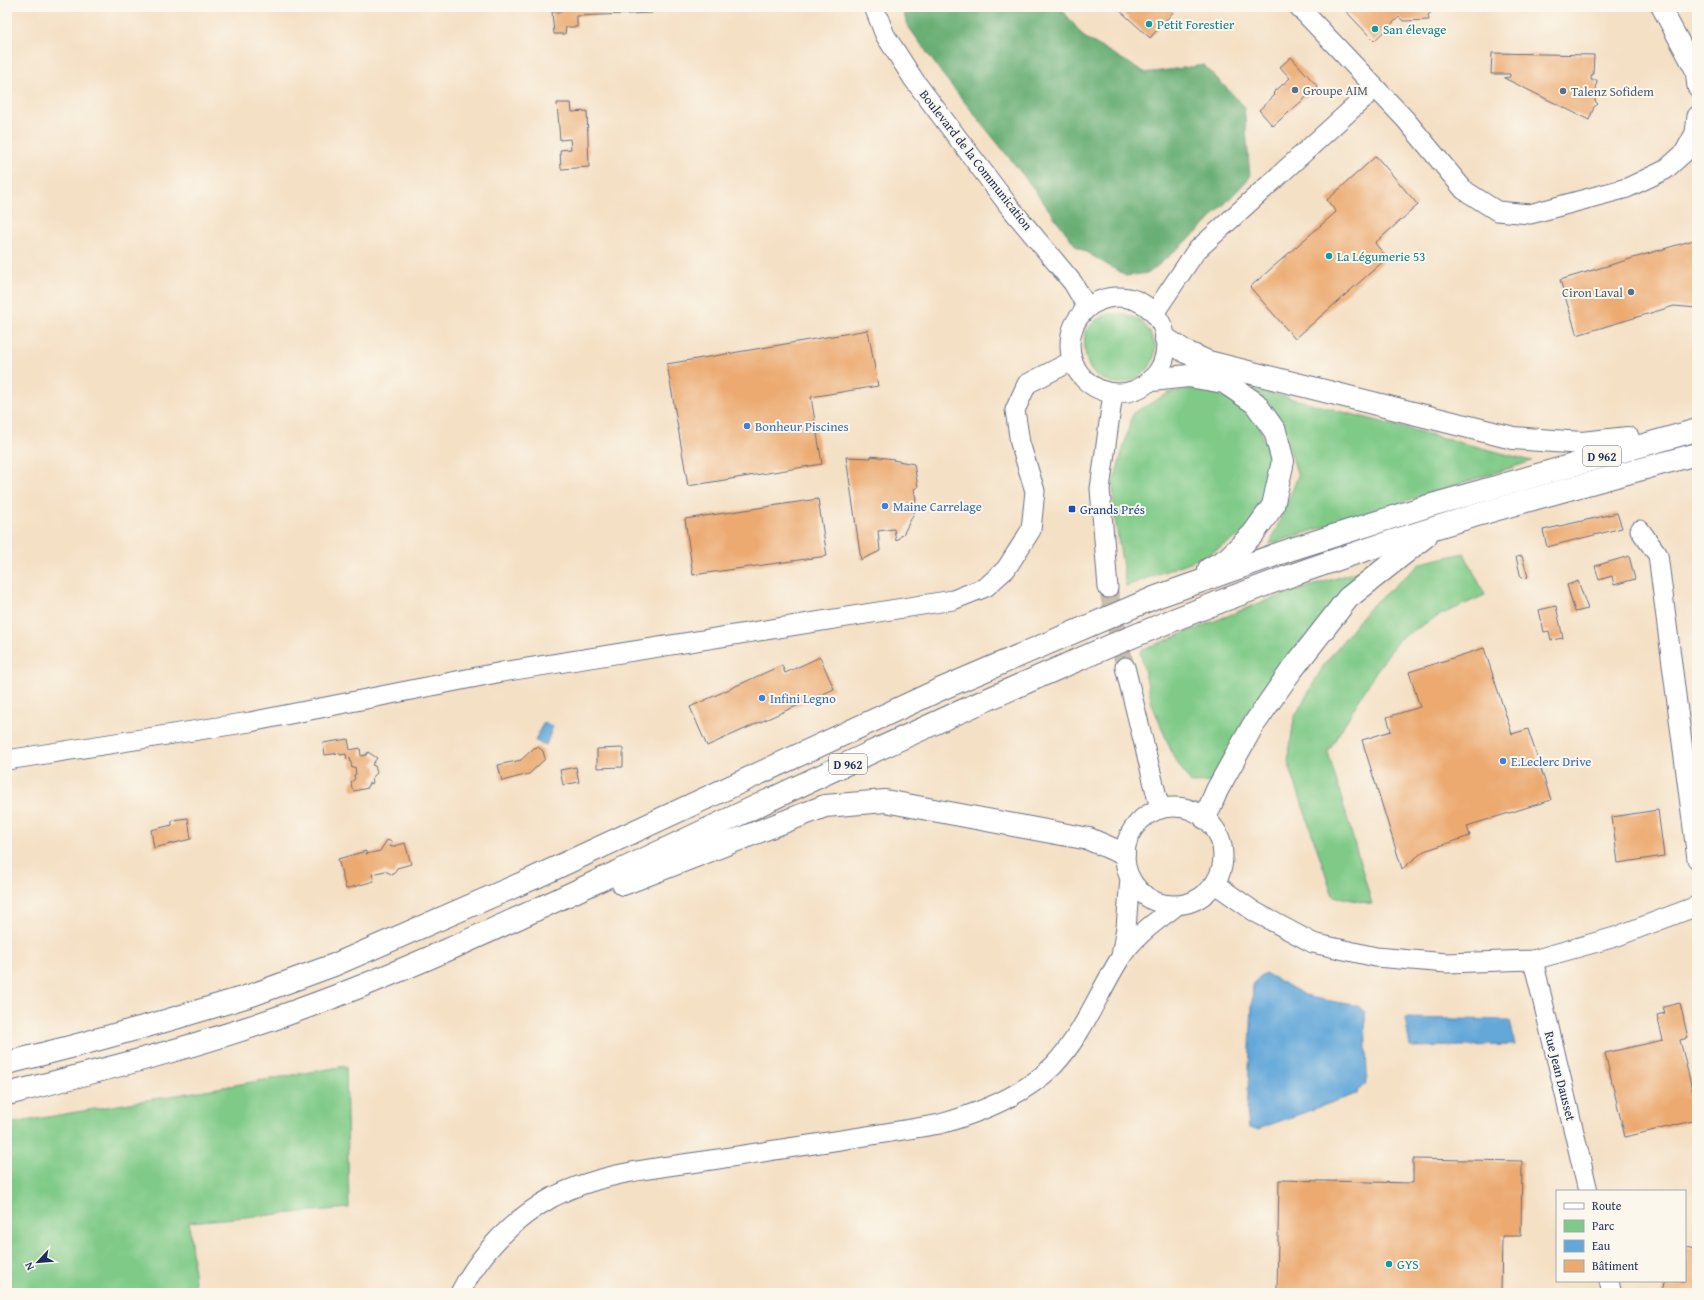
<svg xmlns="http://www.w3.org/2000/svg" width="1704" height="1300" font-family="'Gentium Book Plus',serif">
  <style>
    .green { fill: #80ca88; stroke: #4e7c73 }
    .forest { fill: #68ae74; stroke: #426e69 }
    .water { fill: #64a8d9; stroke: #406c9c }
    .building { fill: #ecaa71 }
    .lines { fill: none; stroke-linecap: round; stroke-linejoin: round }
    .minor-tunnel { stroke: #c9bdb0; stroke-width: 19; stroke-dasharray: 19 10; stroke-linecap: butt }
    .minor-casing { stroke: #676d82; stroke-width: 21 }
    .major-casing { stroke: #676d82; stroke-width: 24 }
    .minor { stroke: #fff; stroke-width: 19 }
    .major { stroke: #fff; stroke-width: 22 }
    .culture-dot { fill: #0f9aa8; stroke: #fbf7ec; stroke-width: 1.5 }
    .service-dot { fill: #5c6f8a; stroke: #fbf7ec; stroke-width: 1.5 }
    .shop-dot { fill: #3f7fe0; stroke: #fbf7ec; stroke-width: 1.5 }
    .transit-dot { fill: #1a4fb4; stroke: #fbf7ec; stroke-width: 1.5 }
    .labels { text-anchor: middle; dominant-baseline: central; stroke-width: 4; stroke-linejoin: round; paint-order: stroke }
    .shield { fill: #fbf7ec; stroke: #5e6b89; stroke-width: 1 }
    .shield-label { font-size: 12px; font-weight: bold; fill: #1b2f5e }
    .culture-label { font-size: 13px; fill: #0d838f; stroke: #fbf7ec; text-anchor: start }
    .service-label { font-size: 13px; fill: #4e5e75; stroke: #fbf7ec; text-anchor: start }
    .street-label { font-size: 13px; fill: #1b2f5e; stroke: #fbf7ec }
    .shop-label { font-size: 13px; fill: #366cbe; stroke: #fbf7ec; text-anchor: start }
    .transit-label { font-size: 13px; fill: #164399; stroke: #fbf7ec; text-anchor: start }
  </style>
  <rect width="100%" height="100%" fill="#fbf7ec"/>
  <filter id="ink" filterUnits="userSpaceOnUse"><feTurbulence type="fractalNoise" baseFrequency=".025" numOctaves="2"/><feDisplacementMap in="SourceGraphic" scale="8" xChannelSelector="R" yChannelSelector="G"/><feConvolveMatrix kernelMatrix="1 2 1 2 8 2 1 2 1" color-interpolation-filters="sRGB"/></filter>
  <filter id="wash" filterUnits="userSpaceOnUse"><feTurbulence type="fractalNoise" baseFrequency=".012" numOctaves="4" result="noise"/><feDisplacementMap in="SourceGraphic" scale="16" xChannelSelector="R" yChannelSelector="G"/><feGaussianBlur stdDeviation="0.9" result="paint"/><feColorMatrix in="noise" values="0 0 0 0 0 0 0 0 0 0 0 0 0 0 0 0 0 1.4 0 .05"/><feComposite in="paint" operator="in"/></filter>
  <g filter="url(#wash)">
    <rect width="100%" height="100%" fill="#f4e0c5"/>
    <g class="green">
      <path d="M1108,314C1127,314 1141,316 1150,333C1151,337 1154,341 1155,344C1158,372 1127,392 1103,379C1101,378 1097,377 1095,375C1084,364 1084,345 1085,331L1096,320Z"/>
      <polygon points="1246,380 1270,393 1532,461 1270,544 1298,476 1288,443 1274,411"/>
      <polygon points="1200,387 1233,401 1257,418 1269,456 1263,495 1247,531 1206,556 1126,586 1114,512 1113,484 1133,413 1169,393"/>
      <polygon points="1464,553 1485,595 1436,617 1399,639 1375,673 1328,752 1372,904 1333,896 1288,762 1294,718 1325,663 1369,608 1421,563"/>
      <polygon points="1377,565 1213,782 1191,783 1174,758 1152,704 1140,651 1262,602"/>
      <polygon points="346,1066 349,1208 189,1222 196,1293 7,1293 7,1124"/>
    </g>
    <polygon class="forest" points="901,7 1060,7 1084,37 1146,73 1204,65 1244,106 1250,177 1201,229 1149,273 1126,276 1076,246 1023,175 943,75 908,26"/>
    <g class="water">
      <polygon points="543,723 553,726 546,745 535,741"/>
      <polygon points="1265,973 1309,997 1358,1006 1365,1012 1367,1075 1365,1085 1356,1094 1258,1129 1249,1128 1247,1111 1253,983"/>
      <polygon points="1405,1018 1510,1020 1515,1045 1410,1047"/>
    </g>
    <g id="blocks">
      <g class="building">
        <polygon points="570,7 652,7 652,13 577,16 577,27 566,27 565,34 554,34 552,12 562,12 562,8"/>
        <polygon points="1116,7 1169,7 1174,11 1150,38"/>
        <polygon points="1342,7 1437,7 1428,15 1429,20 1403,21 1399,17 1374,41"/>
        <polygon points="1492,53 1594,55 1593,75 1591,75 1591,80 1597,80 1595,101 1598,104 1594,107 1589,120 1504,78 1510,77 1510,74 1491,74"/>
        <polygon points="1291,57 1318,87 1273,126 1259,110 1275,95 1273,93 1290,78 1280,67"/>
        <polygon points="557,103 571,103 572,112 587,111 589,167 561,169 560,150 571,149 570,139 560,140"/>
        <polygon points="1376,156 1418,205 1375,243 1387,258 1295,339 1250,287 1336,212 1327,200"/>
        <polygon points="1697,239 1697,308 1674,306 1577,335 1560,280"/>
        <polygon points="868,330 878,386 811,397 822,464 688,486 667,364"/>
        <polygon points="871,456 894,459 893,460 914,464 918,487 914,489 916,499 914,513 904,533 896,541 894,529 878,531 880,551 861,560 846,457 871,458"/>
        <polygon points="818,499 827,556 693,575 685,519"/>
        <polygon points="1617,513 1622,528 1547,547 1543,530"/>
        <polygon points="1522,556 1528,577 1521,578 1516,557"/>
        <polygon points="1629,556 1635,579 1614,585 1612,576 1599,580 1595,566"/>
        <polygon points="1578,581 1588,609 1575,612 1567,585"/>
        <polygon points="1556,606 1563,638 1551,640 1549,631 1544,632 1539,610"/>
        <polygon points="1484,648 1512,734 1528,729 1551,800 1467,826 1470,836 1424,851 1402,869 1362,740 1391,731 1387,717 1420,707 1409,672"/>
        <polygon points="820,657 834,689 707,746 690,707 782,665 785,673"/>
        <polygon points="348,739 350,750 360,748 361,756 366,755 368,752 377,758 372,765 375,766 377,773 372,778 373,783 368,784 368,788 354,791 352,789 351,782 355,779 354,775 356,774 355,767 352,768 350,758 347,759 346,754 340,755 340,753 325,755 323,743"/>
        <polygon points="538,747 543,751 545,759 529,774 502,781 498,765 521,760 534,748"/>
        <polygon points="623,748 623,767 597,768 597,749"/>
        <polygon points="576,767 579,782 563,785 560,770"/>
        <polygon points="1658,810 1664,856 1618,863 1612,817"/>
        <polygon points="188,818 191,839 154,848 151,830 172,825 172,820"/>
        <polygon points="387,840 392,842 390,846 391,847 405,843 411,864 397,868 393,875 385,871 372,874 374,881 346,889 338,859 366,851 366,854 380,851"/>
        <polygon points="1680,1003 1688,1038 1680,1040 1697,1109 1697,1120 1625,1137 1605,1053 1663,1040 1657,1015 1665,1013 1663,1007"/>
        <polygon points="1413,1159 1522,1161 1521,1236 1502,1236 1501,1293 1277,1293 1279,1180 1413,1183"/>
        <polygon points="1685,1246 1697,1250 1697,1293 1661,1293 1665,1281 1685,1281"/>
      </g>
    </g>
  </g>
  <g filter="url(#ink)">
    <use href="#blocks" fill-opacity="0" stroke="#676d82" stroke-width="1"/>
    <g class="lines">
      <polyline class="minor-tunnel" points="1108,588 1125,667"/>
      <g class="minor-casing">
        <g id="minor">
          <polyline points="874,7 885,35 914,80 1009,206 1073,283 1087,307"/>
          <polyline points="1299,7 1405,119 1464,190 1497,211 1530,214 1627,188 1665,170 1684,153 1695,133 1697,116"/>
          <polyline points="1661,7 1695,70 1697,87"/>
          <circle cx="1118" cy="345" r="48"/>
          <polyline points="1155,312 1196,251 1375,88"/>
          <polyline points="1640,530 1658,555 1697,859"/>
          <polyline points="1108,588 1100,489 1113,393"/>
          <polyline points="1125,667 1160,809"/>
          <polyline points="7,760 250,722 502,672 953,600 986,587 1006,569 1031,530 1035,491 1020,443 1015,410 1027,384 1072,361"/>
          <circle cx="1174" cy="856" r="49"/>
          <polyline points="1215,884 1255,912 1313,943 1376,957 1447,963 1533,960 1615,937 1697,906"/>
          <polyline points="1121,956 1126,928 1130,878"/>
          <polyline points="1533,960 1588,1191"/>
          <polyline points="1609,1281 1612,1293"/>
          <path d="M460,1293C480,1253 513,1219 553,1197C601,1172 658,1168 711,1160C787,1148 864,1137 940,1124C979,1113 1024,1095 1053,1066C1083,1035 1098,993 1121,957C1134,936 1157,921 1176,906"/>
        </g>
      </g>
      <g class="major-casing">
        <g id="major">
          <polyline points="1166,339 1186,352 1208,362 1513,438 1582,443 1628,438"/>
          <polyline points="1152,380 1188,376 1224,382 1255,403 1275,431 1283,461 1273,506 1253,534 1227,559 1209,569"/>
          <polyline points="1205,818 1217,790 1252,727 1291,671 1348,598 1426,536"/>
          <polyline points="623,884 825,806 885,801 1089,839 1124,854"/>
          <polyline points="7,1063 74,1046 165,1021 252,995 334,965 534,878 941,689 1156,597 1292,549 1428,506 1697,430"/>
          <path d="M7,1094C107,1069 208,1044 304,1008C409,970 512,921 613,874C761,804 909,733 1059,668C1181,614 1307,567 1434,528C1521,501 1609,478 1697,454"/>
        </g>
      </g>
      <use href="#minor" class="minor"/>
      <use href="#major" class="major"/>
    </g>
  </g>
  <g class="culture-dot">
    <circle cx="1149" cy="24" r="4"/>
    <circle cx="1375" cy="29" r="4"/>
    <circle cx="1329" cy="256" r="4"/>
    <circle cx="1389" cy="1264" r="4"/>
  </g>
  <g class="service-dot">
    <circle cx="1295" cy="90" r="4"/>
    <circle cx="1563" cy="91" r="4"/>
    <circle cx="1631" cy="292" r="4"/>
  </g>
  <g class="shop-dot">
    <circle cx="747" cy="426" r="4"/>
    <circle cx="885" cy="506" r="4"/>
    <circle cx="762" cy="698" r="4"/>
    <circle cx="1503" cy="761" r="4"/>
  </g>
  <rect class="transit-dot" x="1068" y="505" width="8" height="8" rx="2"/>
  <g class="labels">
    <g class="shield">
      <rect x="1583" y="446" width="38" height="20" rx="3"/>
      <rect x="829" y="754" width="38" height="20" rx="3"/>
    </g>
    <g class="shield-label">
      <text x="1602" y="456">D 962</text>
      <text x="848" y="764">D 962</text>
    </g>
    <g class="culture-label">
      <text x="1157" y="24">Petit Forestier</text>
      <text x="1383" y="29">San élevage</text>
      <text x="1337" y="256">La Légumerie 53</text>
      <text x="1397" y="1264">GYS</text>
    </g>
    <g class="service-label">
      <text x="1303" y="90">Groupe AIM</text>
      <text x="1571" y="91">Talenz Sofidem</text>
      <text x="1623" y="292" text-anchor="end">Ciron Laval</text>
    </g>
    <g class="street-label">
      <text transform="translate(976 160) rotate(52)">Boulevard de la Communication</text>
      <text transform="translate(1560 1076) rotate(76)">Rue Jean Dausset</text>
    </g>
    <g class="shop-label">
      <text x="755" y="426">Bonheur Piscines</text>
      <text x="893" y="506">Maine Carrelage</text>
      <text x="770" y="698">Infini Legno</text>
      <text x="1511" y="761">E.Leclerc Drive</text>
    </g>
    <g class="transit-label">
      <text x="1080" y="509">Grands Prés</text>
    </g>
  </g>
  <rect width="1704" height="1300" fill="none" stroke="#fbf7ec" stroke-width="24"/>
  <rect x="1556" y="1190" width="130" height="92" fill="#fbf7ec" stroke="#a1a7b3"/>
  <rect x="1564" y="1203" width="20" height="6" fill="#ffffff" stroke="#a1a7b3"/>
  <text x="1592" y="1210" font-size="12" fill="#1b2f5e">Route</text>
  <rect x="1564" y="1220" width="20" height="12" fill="#80ca88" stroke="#a1a7b3"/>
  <text x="1592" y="1230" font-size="12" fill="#1b2f5e">Parc</text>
  <rect x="1564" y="1240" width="20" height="12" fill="#64a8d9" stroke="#a1a7b3"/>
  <text x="1592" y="1250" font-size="12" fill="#1b2f5e">Eau</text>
  <rect x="1564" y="1260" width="20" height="12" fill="#ecaa71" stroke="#a1a7b3"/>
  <text x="1592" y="1270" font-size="12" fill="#1b2f5e">Bâtiment</text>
  <g transform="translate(38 1262) rotate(244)" stroke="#fbf7ec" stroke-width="3" paint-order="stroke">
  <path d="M0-3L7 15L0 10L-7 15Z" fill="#1b2f5e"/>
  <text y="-6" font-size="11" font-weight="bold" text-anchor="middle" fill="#1b2f5e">N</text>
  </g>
</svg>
